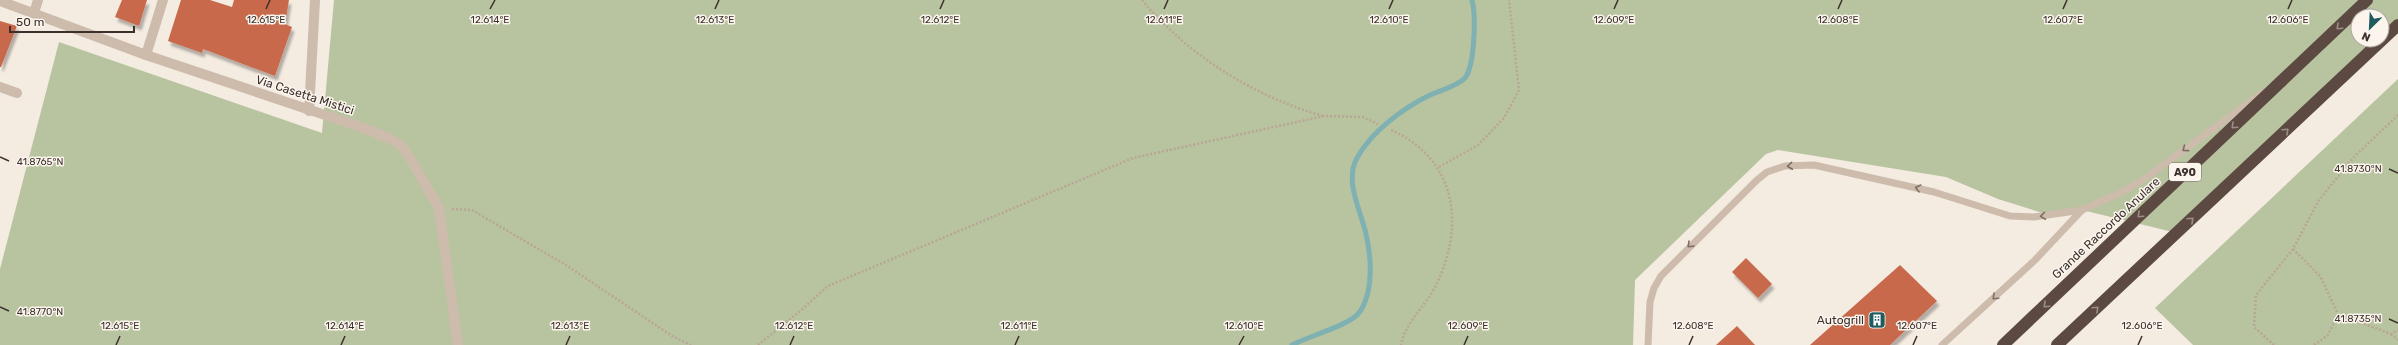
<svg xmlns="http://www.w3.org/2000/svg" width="2398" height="345" font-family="Rubik,sans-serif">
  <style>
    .green { fill: #b8c4a0 }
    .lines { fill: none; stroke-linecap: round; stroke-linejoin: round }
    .stream { stroke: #7fb0b2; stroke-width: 5 }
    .building { fill: #c8694b; filter: url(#shadow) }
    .path { stroke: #b9a596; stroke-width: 2.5; stroke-dasharray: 2 2; stroke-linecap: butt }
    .service { stroke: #cdbbac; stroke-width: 7 }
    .minor { stroke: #cdbbac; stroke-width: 10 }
    .motorway { stroke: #5c4a42; stroke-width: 12 }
    .oneway { stroke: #9c8e87 }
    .oneway2 { stroke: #7d6f65 }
    .ticks { fill: none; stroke: #3b302b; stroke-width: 1.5 }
    .labels { text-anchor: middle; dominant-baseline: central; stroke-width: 3; stroke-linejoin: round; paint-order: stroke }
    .shield { fill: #fbf5ee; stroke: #756b66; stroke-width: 1 }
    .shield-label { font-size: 11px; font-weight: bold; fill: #3b302b }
    .street-label { font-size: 12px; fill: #3b302b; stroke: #fbf5ee }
    .poi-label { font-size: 12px; fill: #3b302b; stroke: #fbf5ee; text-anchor: end }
    .ticks-label { font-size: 10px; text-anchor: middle; fill: #3b302b; stroke: #fbf5ee; stroke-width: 3; stroke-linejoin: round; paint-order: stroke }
  </style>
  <defs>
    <filter id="shadow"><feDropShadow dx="2.5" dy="4.5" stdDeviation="1" flood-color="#0004"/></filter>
  </defs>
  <rect width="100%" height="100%" fill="#f4ebe1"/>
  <g class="green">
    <polygon points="334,0 2398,0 2398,25 2382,40 2382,16 2358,16 2358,40 2382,40 2177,233 2082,210 2049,215 1998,199 1946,177 1778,150 1766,154 1635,280 1633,345 0,345 0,269 59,42 322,133"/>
    <polygon points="2398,79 2398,345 2193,345 2155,308"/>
  </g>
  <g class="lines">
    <path class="stream" d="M1292,345C1309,336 1347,326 1358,314C1364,308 1366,299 1368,292C1372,274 1370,252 1366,234C1361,211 1344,181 1357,158C1371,132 1403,108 1430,95C1441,90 1456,87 1465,78C1475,65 1476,15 1472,0"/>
  </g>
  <g class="building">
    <polygon points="122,0 147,0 139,26 115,17"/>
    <polygon points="181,0 210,0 232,7 234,0 289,0 285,24 292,27 275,76 203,49 202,53 168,41"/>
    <polygon points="0,21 17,26 1,67 0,67"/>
    <polygon points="1746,258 1772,284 1758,298 1732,272"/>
    <polygon points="1900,265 1937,301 1890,345 1810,345"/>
    <polygon points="1737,326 1755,345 1716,345"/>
  </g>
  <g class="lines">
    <g class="path">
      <path d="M1142,0C1189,56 1253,96 1323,116"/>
      <path d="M1391,130C1459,160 1466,230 1433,291C1422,309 1405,324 1401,345"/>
      <polyline points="1439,167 1478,145 1504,118 1519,90 1509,0"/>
      <polyline points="452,209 472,210 566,265 672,336 691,345"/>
      <polyline points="2293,249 2320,276 2338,314 2391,334 2398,330"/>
      <polyline points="2391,334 2398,340"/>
      <polyline points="758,345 799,312 828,286 1133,158 1324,116 1363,117 1378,124"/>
      <polyline points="2274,345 2254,327 2256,295 2293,249 2319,200 2353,158 2398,115"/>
      <polyline points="2314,345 2328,335 2338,314"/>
    </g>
    <g class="service">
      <polyline points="1648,345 1650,302 1654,288 1661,276 1757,180 1767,172 1785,166 1814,165 1934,192 2010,216 2034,217 2082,210 2126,190 2147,177 2262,93"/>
      <polyline points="1942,345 2035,260 2082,210"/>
    </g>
    <g class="minor">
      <polyline points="0,1 146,55 358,126 391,139 404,148 439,208 458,345"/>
      <polyline points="34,13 38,0"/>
      <polyline points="146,55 163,0"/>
      <polyline points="0,87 17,93"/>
      <polyline points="309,111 315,0"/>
    </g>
    <g class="motorway">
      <polyline points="2003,345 2367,0"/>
      <polyline points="2057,345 2398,25"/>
    </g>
  </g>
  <defs><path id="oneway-chevron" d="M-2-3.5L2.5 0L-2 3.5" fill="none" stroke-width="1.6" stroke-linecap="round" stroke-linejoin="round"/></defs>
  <g class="oneway">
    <use href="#oneway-chevron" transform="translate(2339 27) rotate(137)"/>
    <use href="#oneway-chevron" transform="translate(2234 126) rotate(137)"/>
    <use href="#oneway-chevron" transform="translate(2286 131) rotate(-43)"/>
    <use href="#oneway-chevron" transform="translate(2140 215) rotate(137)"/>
    <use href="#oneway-chevron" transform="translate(2191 220) rotate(-43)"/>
    <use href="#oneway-chevron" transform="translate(2046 305) rotate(137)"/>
    <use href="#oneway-chevron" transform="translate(2096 309) rotate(-43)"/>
  </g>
  <g class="oneway2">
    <use href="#oneway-chevron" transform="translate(2185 149) rotate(143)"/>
    <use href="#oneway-chevron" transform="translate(1790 166) rotate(174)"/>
    <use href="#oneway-chevron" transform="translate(1918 188) rotate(-166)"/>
    <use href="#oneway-chevron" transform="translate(2043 216) rotate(172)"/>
    <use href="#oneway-chevron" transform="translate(1690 245) rotate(136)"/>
    <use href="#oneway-chevron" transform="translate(1995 297) rotate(137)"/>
  </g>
  <path class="ticks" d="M266,9L270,0M490,9L495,0M715,9L719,0M940,9L944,0M1164,9L1168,0M1389,9L1393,0M1614,9L1618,0M1838,9L1842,0M2063,9L2067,0M2288,9L2292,0M0,157L9,161M2389,169L2398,173M0,307L9,311M2389,319L2398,323M116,345L120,336M341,345L345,336M566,345L570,336M790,345L794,336M1015,345L1019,336M1239,345L1244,336M1464,345L1468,336M1689,345L1693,336M1913,345L1917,336M2138,345L2142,336"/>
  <defs>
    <g id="building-square" transform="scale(0.9)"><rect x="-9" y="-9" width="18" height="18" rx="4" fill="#1f5a5e" stroke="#fbf5ee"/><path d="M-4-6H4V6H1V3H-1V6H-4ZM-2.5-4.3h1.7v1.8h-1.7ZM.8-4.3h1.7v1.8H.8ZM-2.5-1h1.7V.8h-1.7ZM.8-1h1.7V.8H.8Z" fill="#fff"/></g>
  </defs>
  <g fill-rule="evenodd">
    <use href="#building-square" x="1877" y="320"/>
  </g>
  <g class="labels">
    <rect class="shield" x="2169" y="163" width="32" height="18" rx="3"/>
    <g class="shield-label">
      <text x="2185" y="172">A90</text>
    </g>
    <g class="street-label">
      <text transform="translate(305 95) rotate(18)">Via Casetta Mistici</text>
      <text transform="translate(2106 228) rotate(-43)">Grande Raccordo Anulare</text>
    </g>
    <g class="poi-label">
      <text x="1864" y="320">Autogrill</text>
    </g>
  </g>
  <g class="ticks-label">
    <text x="266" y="23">12.615°E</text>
    <text x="490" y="23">12.614°E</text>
    <text x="1389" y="23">12.610°E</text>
    <text x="1614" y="23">12.609°E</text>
    <text x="1838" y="23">12.608°E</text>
    <text x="2063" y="23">12.607°E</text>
    <text x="715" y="23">12.613°E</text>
    <text x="940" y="23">12.612°E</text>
    <text x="1164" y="23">12.611°E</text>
    <text x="2288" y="23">12.606°E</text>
    <text x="40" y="165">41.8765°N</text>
    <text x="2358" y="172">41.8730°N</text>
    <text x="40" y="315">41.8770°N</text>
    <text x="2358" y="322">41.8735°N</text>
    <text x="120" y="329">12.615°E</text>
    <text x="345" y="329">12.614°E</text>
    <text x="570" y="329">12.613°E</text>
    <text x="794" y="329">12.612°E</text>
    <text x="1019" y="329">12.611°E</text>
    <text x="1244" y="329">12.610°E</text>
    <text x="1468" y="329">12.609°E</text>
    <text x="1693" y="329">12.608°E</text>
    <text x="1917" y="329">12.607°E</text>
    <text x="2142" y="329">12.606°E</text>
  </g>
  <g transform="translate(2370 28) rotate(204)"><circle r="19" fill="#fbf5ee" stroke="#aea6a0"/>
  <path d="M0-3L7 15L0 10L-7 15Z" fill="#1f5a5e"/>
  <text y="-6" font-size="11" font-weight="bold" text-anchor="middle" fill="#3b302b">N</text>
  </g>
  <path d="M10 26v6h124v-6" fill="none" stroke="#3b302b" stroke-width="2"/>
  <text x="16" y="26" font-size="12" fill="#3b302b" stroke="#fbf5ee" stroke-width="3" paint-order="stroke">50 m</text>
</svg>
